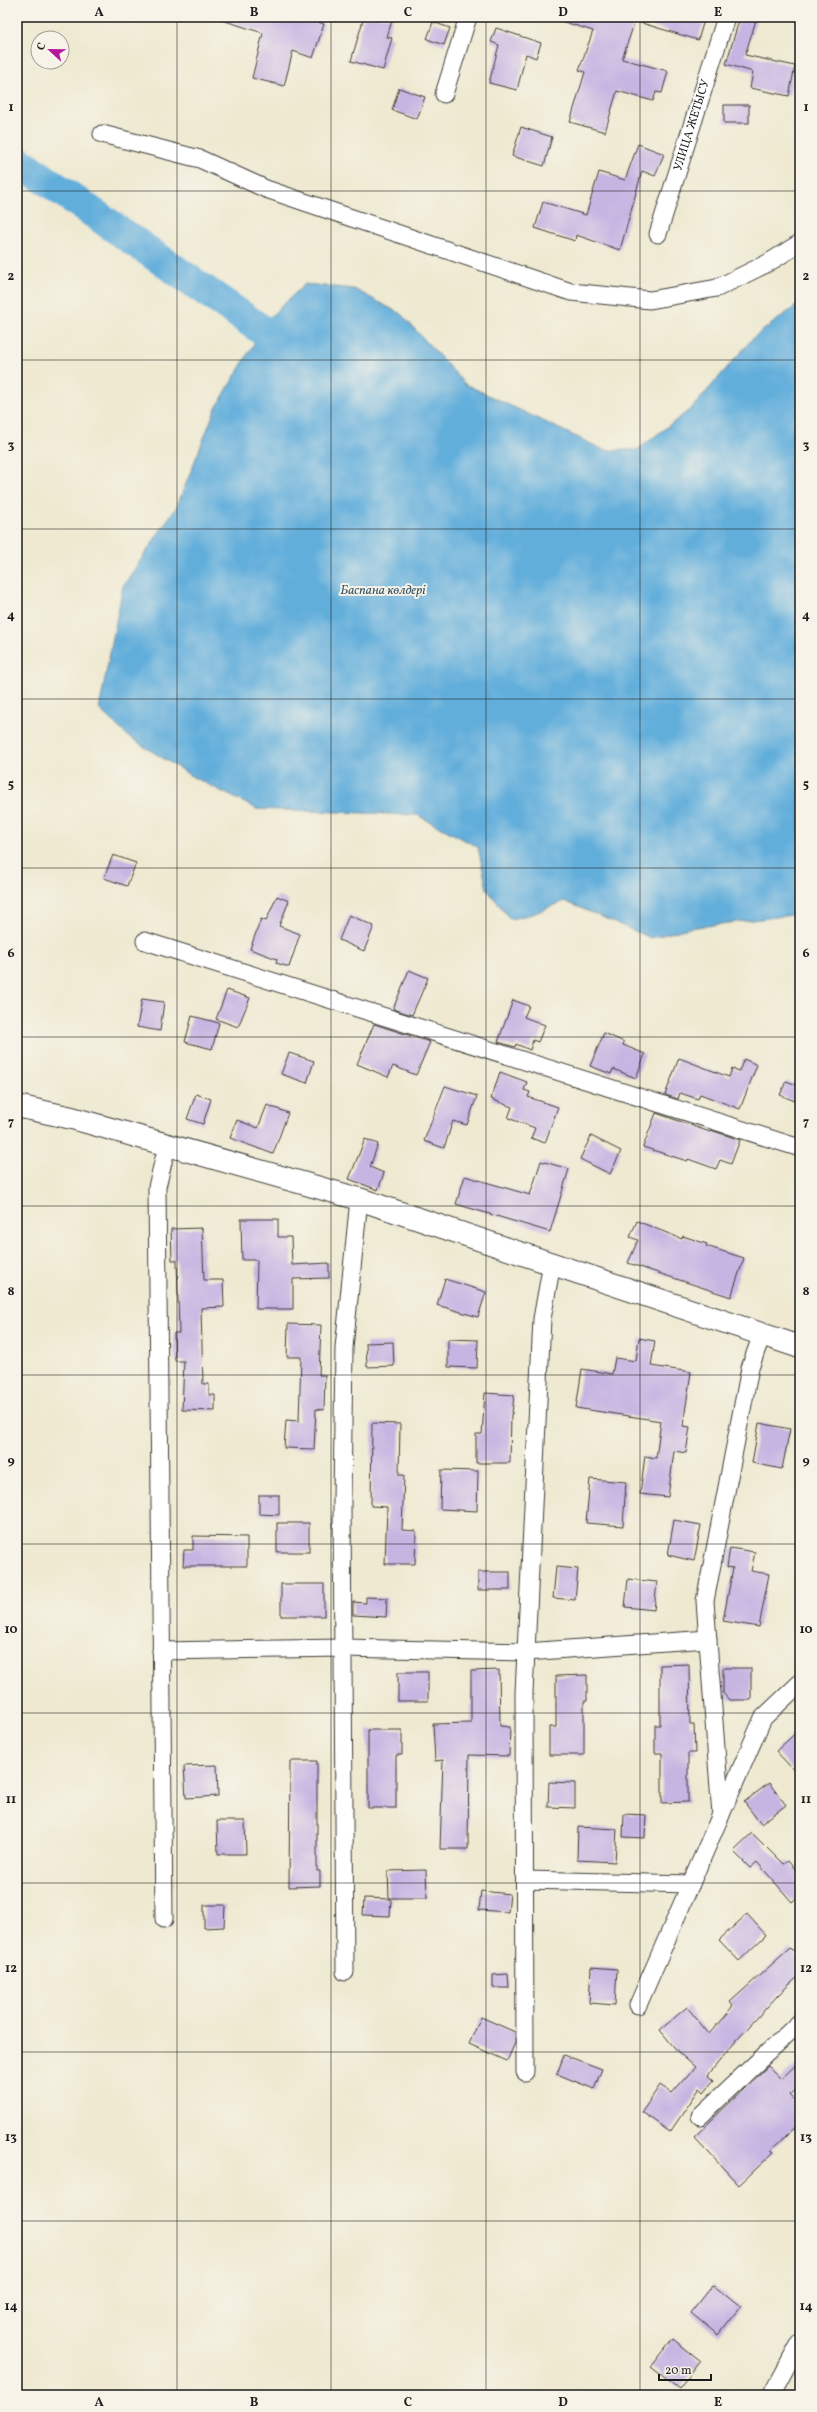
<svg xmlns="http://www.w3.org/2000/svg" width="817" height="2412" font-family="Vollkorn,serif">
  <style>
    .water { fill: #62aedb; stroke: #3f657c }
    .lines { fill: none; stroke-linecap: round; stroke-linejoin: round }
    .river { stroke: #62aedb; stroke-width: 31 }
    .building { fill: #c6b4e2 }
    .minor-casing { stroke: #3c3b37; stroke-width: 19 }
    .major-casing { stroke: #3c3b37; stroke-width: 24 }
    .minor { stroke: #fff; stroke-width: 17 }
    .major { stroke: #fff; stroke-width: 22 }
    .grid { fill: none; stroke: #1c1c1c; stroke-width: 1; stroke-opacity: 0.55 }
    .labels { text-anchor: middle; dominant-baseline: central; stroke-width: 4; stroke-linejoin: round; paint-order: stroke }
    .street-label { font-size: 12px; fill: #1c1c1c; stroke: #f7f3e8 }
    .water-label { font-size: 13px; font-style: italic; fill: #385668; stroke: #f7f3e8 }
    .neatline { fill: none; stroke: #1c1c1c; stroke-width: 1.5 }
    .grid-label { font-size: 13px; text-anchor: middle; font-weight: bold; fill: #1c1c1c }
  </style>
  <rect width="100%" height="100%" fill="#f7f3e8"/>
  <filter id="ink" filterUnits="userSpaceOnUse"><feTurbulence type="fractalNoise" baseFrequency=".025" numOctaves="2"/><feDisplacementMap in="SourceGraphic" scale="8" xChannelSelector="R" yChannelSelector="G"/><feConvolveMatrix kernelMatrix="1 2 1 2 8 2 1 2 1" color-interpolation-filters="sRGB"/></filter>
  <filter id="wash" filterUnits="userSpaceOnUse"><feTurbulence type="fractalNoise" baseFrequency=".012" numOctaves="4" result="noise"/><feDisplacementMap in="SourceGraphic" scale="16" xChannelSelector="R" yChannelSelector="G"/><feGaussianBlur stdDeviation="0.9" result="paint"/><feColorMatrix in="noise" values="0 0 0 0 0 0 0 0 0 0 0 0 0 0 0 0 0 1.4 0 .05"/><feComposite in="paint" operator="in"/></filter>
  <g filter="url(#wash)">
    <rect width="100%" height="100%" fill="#eee9d0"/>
    <polygon class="water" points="305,284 354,289 401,314 465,384 604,450 637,450 692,408 754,337 800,303 800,914 689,928 651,938 564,901 533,914 510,919 487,889 478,847 417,815 257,809 193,777 129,737 99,709 123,586 177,506 215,410 269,318"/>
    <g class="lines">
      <polyline class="river" points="17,160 298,355"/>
    </g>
    <g id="blocks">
      <g class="building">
        <polygon points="222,17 303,17 324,24 313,58 293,51 284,86 252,78 263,33 222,20"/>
        <polygon points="364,17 393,17 387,37 392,38 383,70 351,61"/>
        <polygon points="559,17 705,17 698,40 635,21 622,59 668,71 662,93 656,92 653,101 617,91 605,132 570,122 585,72 579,70 593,31 558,20"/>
        <polygon points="740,17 757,17 745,55 795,66 789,96 750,88 753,72 726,64"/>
        <polygon points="433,22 450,28 444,45 427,39"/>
        <polygon points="496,28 541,43 536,58 526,54 517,90 489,83 499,45 491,42"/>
        <polygon points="399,88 425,97 417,119 392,110"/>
        <rect x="724" y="105" width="25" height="18"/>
        <polygon points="521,127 552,137 544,166 512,156"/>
        <polygon points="638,144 664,154 655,176 642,171 620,250 576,235 575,241 535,228 543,202 586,215 599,172 625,180"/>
        <polygon points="113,855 136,863 127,886 104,878"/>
        <polygon points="277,896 289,901 279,926 300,934 289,967 276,963 277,959 250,949 261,919 266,921"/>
        <polygon points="349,915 374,926 364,951 339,940"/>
        <polygon points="409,970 428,978 412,1015 393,1009"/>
        <polygon points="227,990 250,998 238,1027 216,1019"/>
        <polygon points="142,999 164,1002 160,1031 137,1027"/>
        <polygon points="513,1000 529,1006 524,1017 545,1025 538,1042 533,1040 530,1050 516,1044 515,1047 498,1042"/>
        <polygon points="192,1016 219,1023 212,1049 185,1042"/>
        <polygon points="374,1024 430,1042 416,1075 393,1066 388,1077 357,1064"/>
        <polygon points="604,1033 624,1042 623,1045 645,1054 636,1078 613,1069 611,1074 590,1066"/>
        <polygon points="289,1053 314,1061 307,1083 281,1074"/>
        <polygon points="679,1058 729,1077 732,1068 739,1071 744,1059 757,1065 740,1109 700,1094 698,1099 680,1093 678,1099 665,1095"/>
        <polygon points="500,1072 527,1082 524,1090 530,1092 528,1097 558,1107 545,1143 531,1138 535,1128 508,1118 512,1107 491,1099"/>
        <polygon points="786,1081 800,1086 800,1103 780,1095"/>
        <polygon points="445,1086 477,1096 467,1125 453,1121 444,1148 424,1141"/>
        <polygon points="196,1094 211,1099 203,1124 187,1119"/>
        <polygon points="267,1105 288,1113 273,1154 230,1138 237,1120 258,1128"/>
        <polygon points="656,1113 710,1132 711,1130 740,1140 731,1164 720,1160 716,1169 688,1159 687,1161 643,1147"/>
        <polygon points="591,1136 621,1151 610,1174 580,1159"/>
        <polygon points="365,1139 378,1144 370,1167 384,1173 378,1190 349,1179"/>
        <polygon points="541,1161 569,1169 550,1232 456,1204 465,1176 530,1195"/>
        <polygon points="241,1219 278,1219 278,1237 291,1237 292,1265 329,1263 329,1278 293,1279 293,1309 256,1309 257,1260 242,1260"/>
        <polygon points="637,1221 682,1239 683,1236 707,1244 706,1246 744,1258 731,1297 628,1263 638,1240 630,1237"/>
        <polygon points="202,1228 204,1280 223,1280 224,1307 201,1308 203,1384 209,1384 209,1395 215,1395 215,1411 182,1410 184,1361 175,1361 174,1333 179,1333 177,1260 172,1260 171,1229"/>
        <polygon points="445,1279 486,1292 478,1317 437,1305"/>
        <polygon points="288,1324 321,1325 319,1375 325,1375 324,1410 316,1409 314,1449 284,1448 286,1420 299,1421 301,1357 287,1357"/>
        <polygon points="639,1338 655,1341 651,1366 691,1372 683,1426 690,1427 686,1453 674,1451 668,1497 640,1494 645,1456 656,1458 661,1421 576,1408 582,1369 612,1374 615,1358 636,1361"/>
        <polygon points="448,1339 478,1340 477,1368 448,1367"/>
        <polygon points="393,1342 394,1366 367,1367 366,1343"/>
        <polygon points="485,1393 514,1395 512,1414 511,1414 510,1463 476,1463 476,1434 482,1434"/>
        <polygon points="372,1423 400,1424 399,1475 404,1475 402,1530 416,1531 415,1564 385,1564 387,1507 371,1506"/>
        <polygon points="759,1423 790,1429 782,1469 752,1463"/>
        <polygon points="441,1470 478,1471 477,1511 440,1509"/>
        <polygon points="590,1479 626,1482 623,1526 586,1523"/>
        <polygon points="259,1495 279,1495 279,1515 259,1514"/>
        <polygon points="674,1520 701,1525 694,1561 668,1555"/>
        <rect x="277" y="1523" width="32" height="29"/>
        <polygon points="193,1536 247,1537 247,1566 183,1566 184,1550 193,1550"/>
        <polygon points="730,1548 755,1552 751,1571 769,1574 759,1627 723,1621 733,1568 727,1567"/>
        <polygon points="556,1567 578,1569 575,1600 553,1598"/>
        <rect x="478" y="1572" width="32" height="18"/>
        <polygon points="628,1579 657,1582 654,1610 625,1607"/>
        <rect x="281" y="1584" width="43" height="32"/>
        <polygon points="366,1597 387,1598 386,1617 353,1615 353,1602 366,1603"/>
        <polygon points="689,1664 690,1725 694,1725 695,1753 688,1753 688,1802 662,1803 662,1753 655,1753 655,1725 660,1725 660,1665"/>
        <polygon points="723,1668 751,1668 751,1700 729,1700 723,1693"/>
        <polygon points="499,1670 500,1726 510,1727 509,1756 469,1755 468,1849 440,1849 443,1760 435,1761 433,1724 471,1723 471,1671"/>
        <rect x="398" y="1672" width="30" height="29"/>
        <polygon points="587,1675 587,1701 584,1701 584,1755 549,1755 549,1727 556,1727 556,1676"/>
        <polygon points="800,1729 800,1777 776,1751"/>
        <polygon points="368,1730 402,1730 402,1755 396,1755 396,1808 368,1808"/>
        <polygon points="290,1761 317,1761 317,1871 320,1871 320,1886 289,1887"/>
        <polygon points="217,1765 218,1796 186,1798 184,1766"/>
        <polygon points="549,1782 575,1783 575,1808 548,1807"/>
        <polygon points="769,1783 786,1805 761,1824 744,1802"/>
        <polygon points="624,1814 646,1815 645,1838 623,1837"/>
        <polygon points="217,1821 245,1821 246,1854 218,1854"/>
        <polygon points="578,1827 617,1829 615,1862 577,1860"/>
        <polygon points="752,1833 783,1864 788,1861 800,1875 800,1895 792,1902 757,1862 750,1868 733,1851"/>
        <polygon points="426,1870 427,1898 389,1898 388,1871"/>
        <polygon points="481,1891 510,1894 508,1912 479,1910"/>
        <polygon points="364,1898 391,1899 390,1916 363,1915"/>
        <polygon points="204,1905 225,1905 224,1927 204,1928"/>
        <polygon points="747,1914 766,1935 739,1961 719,1940"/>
        <polygon points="790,1948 800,1959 800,1975 779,1994 736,2041 708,2075 714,2080 704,2092 700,2088 670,2132 642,2112 660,2085 672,2093 695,2067 678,2052 660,2030 687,2007 709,2034 733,2006 730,2002"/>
        <polygon points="591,1967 617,1969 615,2005 589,2003"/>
        <polygon points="508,1974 509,1988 493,1988 493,1975"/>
        <polygon points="481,2017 515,2032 515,2043 507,2061 469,2044"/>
        <polygon points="564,2055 602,2069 594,2089 557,2074"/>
        <polygon points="800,2061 800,2086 790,2095 800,2106 800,2123 771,2150 774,2152 739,2185 694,2137 768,2066 781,2079"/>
        <polygon points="713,2285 740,2307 718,2335 691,2313"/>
        <polygon points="673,2339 701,2361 679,2389 651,2367"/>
      </g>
    </g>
  </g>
  <g filter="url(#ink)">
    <use href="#blocks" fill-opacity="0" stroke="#3c3b37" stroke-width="1"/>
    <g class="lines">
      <g class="minor-casing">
        <g id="minor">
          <polyline points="444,94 468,17"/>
          <polyline points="102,134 200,159 266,189 571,292 650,300 717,288 768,263 800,243"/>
          <path id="s1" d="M658,234L726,17"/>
          <polyline points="145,941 800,1148"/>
          <polyline points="161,1651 343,1648 526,1652 708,1639"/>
          <polyline points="721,1815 705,1601 750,1368 762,1334"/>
          <polyline points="525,1880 691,1884"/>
          <polyline points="164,1919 157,1187 167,1146"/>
          <polyline points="345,1972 342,1502 344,1348 359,1199"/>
          <polyline points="638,2005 763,1718 800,1683"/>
          <polyline points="525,2072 524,1693 542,1319 552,1263"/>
          <polyline points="700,2116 800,2022"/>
          <polyline points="772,2395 800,2343"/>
        </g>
      </g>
      <g class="major-casing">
        <polyline id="major" points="17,1106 72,1118 359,1199 800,1347"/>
      </g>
      <use href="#minor" class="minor"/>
      <use href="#major" class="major"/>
    </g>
  </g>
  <path class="grid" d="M177,17V2395M331,17V2395M486,17V2395M640,17V2395M17,191H800M17,360H800M17,529H800M17,699H800M17,868H800M17,1037H800M17,1206H800M17,1375H800M17,1544H800M17,1713H800M17,1883H800M17,2052H800M17,2221H800"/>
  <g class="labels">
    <g class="street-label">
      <text stroke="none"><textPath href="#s1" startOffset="114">УЛИЦА ЖЕТЫСУ</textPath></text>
    </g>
    <g class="water-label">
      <text x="383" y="591">Баспана көлдері</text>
    </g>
  </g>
  <rect width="817" height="2412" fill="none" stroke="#f7f3e8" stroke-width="44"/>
  <g transform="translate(50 50) rotate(292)"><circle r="19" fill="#f7f3e8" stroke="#9f9d96"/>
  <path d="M0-3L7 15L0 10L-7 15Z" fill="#b5179e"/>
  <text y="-6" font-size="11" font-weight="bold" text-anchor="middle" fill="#1c1c1c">С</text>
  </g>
  <path d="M659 2374v6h52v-6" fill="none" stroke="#1c1c1c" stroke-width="2"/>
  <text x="665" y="2374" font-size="12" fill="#1c1c1c" stroke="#f7f3e8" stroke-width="3" paint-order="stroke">20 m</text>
  <rect x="22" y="22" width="773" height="2368" class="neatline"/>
  <g class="grid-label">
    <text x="99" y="16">A</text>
    <text x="254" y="16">B</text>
    <text x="408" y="16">C</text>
    <text x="563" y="16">D</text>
    <text x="718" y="16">E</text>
    <text x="11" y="111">1</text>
    <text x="806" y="111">1</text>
    <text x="11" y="280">2</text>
    <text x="806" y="280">2</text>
    <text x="11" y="449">3</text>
    <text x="806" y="449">3</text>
    <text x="11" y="619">4</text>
    <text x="806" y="619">4</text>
    <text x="11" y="788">5</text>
    <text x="806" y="788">5</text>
    <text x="11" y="957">6</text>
    <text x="806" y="957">6</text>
    <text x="11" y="1126">7</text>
    <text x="806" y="1126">7</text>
    <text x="11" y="1295">8</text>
    <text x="806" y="1295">8</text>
    <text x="11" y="1464">9</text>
    <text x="806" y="1464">9</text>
    <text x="11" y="1633">10</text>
    <text x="806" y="1633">10</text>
    <text x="11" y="1803">11</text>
    <text x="806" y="1803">11</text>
    <text x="11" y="1972">12</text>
    <text x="806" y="1972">12</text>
    <text x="11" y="2141">13</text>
    <text x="806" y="2141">13</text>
    <text x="11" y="2310">14</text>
    <text x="806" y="2310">14</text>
    <text x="99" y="2406">A</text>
    <text x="254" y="2406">B</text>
    <text x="408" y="2406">C</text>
    <text x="563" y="2406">D</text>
    <text x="718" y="2406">E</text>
  </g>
</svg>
